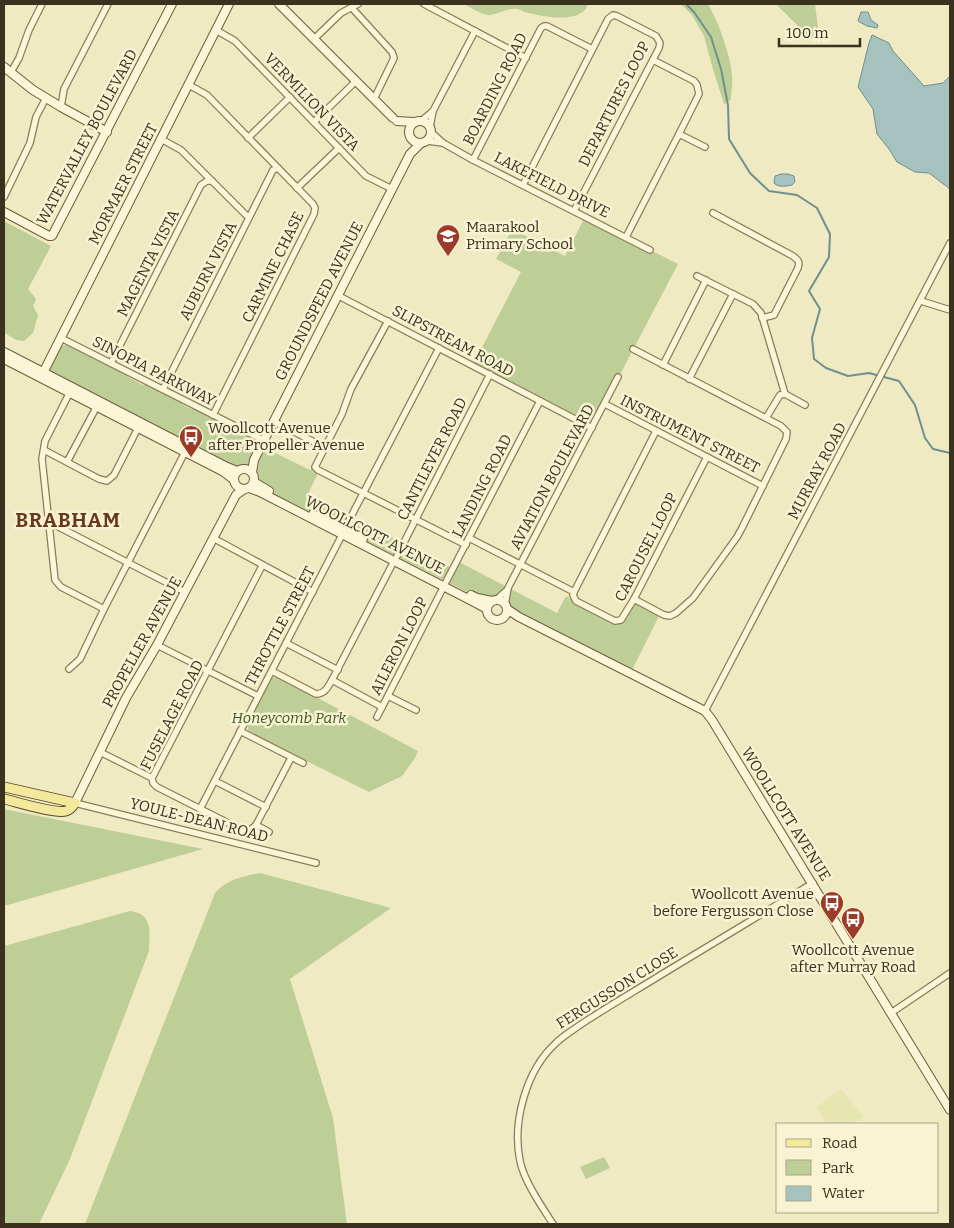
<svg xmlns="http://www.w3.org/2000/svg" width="954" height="1228" font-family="Bitter,serif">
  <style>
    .farmland { fill: #e5e6b0 }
    .green { fill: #bece97 }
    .water { fill: #a6c2bf; stroke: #6c918f }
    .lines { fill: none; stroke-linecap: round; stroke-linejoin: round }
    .stream { stroke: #6c918f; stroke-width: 2 }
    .street-casing { stroke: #8b7d59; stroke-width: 8 }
    .secondary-casing { stroke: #6d5d3c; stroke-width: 10 }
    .primary-casing { stroke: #58492e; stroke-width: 11 }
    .street { stroke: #faf6d7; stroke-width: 5.5 }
    .secondary { stroke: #faf6d7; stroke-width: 8 }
    .primary { stroke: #f4e89a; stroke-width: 9 }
    .labels { text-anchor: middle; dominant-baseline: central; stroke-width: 5; stroke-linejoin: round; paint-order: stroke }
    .street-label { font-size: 15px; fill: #3a311e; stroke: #f7f3d3 }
    .poi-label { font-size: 15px; fill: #3a311e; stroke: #f7f3d3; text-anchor: start }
    .park-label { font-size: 15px; font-style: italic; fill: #415724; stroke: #f7f3d3 }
    .district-label { font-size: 20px; font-weight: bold; letter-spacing: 1px; fill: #68391c; stroke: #f7f3d3 }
  </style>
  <rect width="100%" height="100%" fill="#f0eac3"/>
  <polygon class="farmland" points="841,1089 863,1117 852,1124 826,1124 817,1107"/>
  <g class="green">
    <path d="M463,4H588C583,24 543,17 529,13C525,13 521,10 518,9C508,7 497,15 488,15C480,14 470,7 463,4Z"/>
    <path d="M681,4H708C718,21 731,56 732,76C733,83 731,92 731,100L724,104L712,66L704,36L692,15Z"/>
    <polygon points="776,4 815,4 819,36 810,38"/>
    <polygon points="585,217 678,264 592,428 473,365 521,272 496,259 512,229 565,256"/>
    <polygon points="4,221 51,246 28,289 36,299 33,306 38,315 33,333 24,341 16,340 5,333 4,335"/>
    <path d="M68,344L101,362L127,374L128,377L143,385L146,384L179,400C181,405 191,410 196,409L263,440L261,446L310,470L315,467L319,471L308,494L453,569L457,561L557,613L566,596L615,621H618L634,599L660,614L630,674L519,617L502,601L479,598L261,487L254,478L251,472L244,469L237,471L53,375L49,368L59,347Z"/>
    <polygon points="275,677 278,677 418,751 415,758 402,776 369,792 250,733 248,730 248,722 270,679"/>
    <polygon points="4,809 203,849 4,906"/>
    <path d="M260,873L391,908L290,979L333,1118L347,1224H85L215,893C227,879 244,876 260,873Z"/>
    <path d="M130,911C154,914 149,933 149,951L70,1159L39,1224H4V946Z"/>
    <polygon points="604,1157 610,1168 586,1179 580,1167"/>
  </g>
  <g class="water">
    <polygon points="861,12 868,12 871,20 878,25 877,28 867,26 858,21"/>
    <polygon points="872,35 889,43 893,51 924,86 943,83 950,76 950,189 929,173 915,172 897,162 889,149 877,134 873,109 858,87 869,43"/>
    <path d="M781,174H788L794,176L795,182L792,185C786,186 779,188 774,183L775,176Z"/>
  </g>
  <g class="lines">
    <polyline class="stream" points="686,4 694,12 711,37 721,69 728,105 729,139 750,173 769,191 797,195 817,208 830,234 829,257 809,291 820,309 812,338 814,359 826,368 848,376 869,373 899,381 915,405 925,438 933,449 950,453"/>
    <g class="street-casing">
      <g id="street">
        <polyline points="424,4 526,58"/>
        <polyline points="352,8 392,52 394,58 374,99"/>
        <polyline points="216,30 235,41 366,176 392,189"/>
        <polyline points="314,39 341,13 358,4"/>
        <polyline points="11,72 19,58 29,30 42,4"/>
        <polyline points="189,85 207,95 313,204 315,208 314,214 213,415"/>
        <polyline points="61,107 64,89 108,4"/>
        <polyline points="421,121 433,111"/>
        <polyline points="314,122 356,81"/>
        <polyline points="430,127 433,111 475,31"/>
        <polyline points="431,132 443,143 473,160 650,250"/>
        <polyline points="679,134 705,147"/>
        <polyline points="248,138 290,97"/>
        <polyline points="161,139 181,150 246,215 249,217"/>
        <polyline points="427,141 443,143"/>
        <polyline points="473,160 541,28 544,26 547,26 592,49"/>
        <polyline points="523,185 608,19 613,15 617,16 656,36 660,43 659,48 574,211"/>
        <polyline points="297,188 339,148"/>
        <polyline points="4,197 30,143 36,117 46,98"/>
        <path d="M713,213L793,256C798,260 800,261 798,268L776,311L774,315L762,318"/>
        <polyline points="626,237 679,134 699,94 697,85 694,81 653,60"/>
        <polyline points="697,276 753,304 761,313 785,394"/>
        <polyline points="337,295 592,428"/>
        <polyline points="921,301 950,310"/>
        <polyline points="388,321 351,389 342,414 315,467 318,470 466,545"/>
        <polyline points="61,338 263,440"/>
        <polyline points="633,349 781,426 787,432 786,439 742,528 737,537 693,598 676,613 670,616 664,615 634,599"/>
        <polyline points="111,363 201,185 207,181 212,181"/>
        <polyline points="663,365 706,280"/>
        <polyline points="689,379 733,294"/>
        <polyline points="163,389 273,170 278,168"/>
        <polyline points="70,392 45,441 42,459 55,580 61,587 104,609"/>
        <polyline points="605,404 763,486"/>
        <polyline points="766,418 780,395 785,394 805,405"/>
        <polyline points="273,421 324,447"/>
        <polyline points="656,431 574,592 573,595 576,601 615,621 621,620 634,599 707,457"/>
        <polyline points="44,450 99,479 107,481 114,475 138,428"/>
        <polyline points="67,462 97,406"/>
        <polyline points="49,522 185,592"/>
        <polyline points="344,530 439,348"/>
        <polyline points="213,538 313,592"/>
        <polyline points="469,538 574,592"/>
        <polyline points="397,556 490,374"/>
        <polyline points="262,566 152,778 153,783 157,787 244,831 249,831 256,825 291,758"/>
        <polyline points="446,582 540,401"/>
        <polyline points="496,600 507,590"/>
        <polyline points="505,605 508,588 618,377"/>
        <polyline points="286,643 338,670"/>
        <polyline points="157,645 258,696"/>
        <polyline points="69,669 80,659 104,609 185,452"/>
        <path d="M272,671L316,694C325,694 328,687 332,680L394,561"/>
        <polyline points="332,680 382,707"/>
        <polyline points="388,696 416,710"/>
        <polyline points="705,711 950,243"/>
        <polyline points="377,717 444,586"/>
        <polyline points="240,731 303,763"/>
        <polyline points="100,752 152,778"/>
        <polyline points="215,781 266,807"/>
        <polyline points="75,803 316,863"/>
        <polyline points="200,809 342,535"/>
        <polyline points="256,825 269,832"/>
        <polyline points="891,1013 950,973"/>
        <path d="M553,1224C542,1207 524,1181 520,1161C512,1122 526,1070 556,1043C562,1037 570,1032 577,1027C605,1008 635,991 664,973C714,943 763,913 813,883"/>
      </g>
    </g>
    <g class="secondary-casing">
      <g id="secondary">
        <polyline points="279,4 393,118"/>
        <polyline points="4,67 33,90 61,107 107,132"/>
        <circle cx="420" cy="132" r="11"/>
        <polyline points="397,121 414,122"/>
        <polyline points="4,212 49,236 52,236 172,4"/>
        <polyline points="4,352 227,467 237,471"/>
        <polyline points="4,359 224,472 233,479"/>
        <polyline points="41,377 229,4"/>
        <circle cx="244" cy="479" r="10"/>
        <polyline points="252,472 254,460 410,154 421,143"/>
        <polyline points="254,482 269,491"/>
        <polyline points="249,488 260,492 476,603 487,609"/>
        <polyline points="313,514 363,539"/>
        <polyline points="471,595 477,598 492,601"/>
        <circle cx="497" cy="610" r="10"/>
        <polyline points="507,609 519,617 705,711 712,720 950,1110"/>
        <polyline points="75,803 126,698 157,645 236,495 243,490"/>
      </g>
    </g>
    <g class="primary-casing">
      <g id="primary">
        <polyline points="4,787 75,803"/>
        <path d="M4,799C17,802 54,814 66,811C70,810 73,806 75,803"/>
      </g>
    </g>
    <use href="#street" class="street"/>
    <use href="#secondary" class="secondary"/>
    <use href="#primary" class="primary"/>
  </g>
  <defs>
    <g id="school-pin" transform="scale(1.25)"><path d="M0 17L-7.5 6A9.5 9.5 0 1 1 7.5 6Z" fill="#9c3b27" stroke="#f7f3d3"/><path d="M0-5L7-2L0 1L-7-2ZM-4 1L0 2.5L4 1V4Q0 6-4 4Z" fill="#fff"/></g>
    <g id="bus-pin" transform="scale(1.25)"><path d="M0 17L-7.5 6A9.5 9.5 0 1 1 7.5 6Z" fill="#9c3b27" stroke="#f7f3d3"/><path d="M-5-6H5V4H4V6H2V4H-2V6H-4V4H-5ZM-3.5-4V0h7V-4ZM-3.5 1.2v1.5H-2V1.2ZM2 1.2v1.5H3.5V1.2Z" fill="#fff"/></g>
  </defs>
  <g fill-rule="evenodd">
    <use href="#school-pin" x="448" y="236"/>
    <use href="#bus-pin" x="191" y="437"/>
    <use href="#bus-pin" x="832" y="903"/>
    <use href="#bus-pin" x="853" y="919"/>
  </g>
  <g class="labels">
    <g class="street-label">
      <text transform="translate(495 89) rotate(-63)">BOARDING ROAD</text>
      <text transform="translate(312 102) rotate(46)">VERMILION VISTA</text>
      <text transform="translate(614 104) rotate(-63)">DEPARTURES LOOP</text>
      <text transform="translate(87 137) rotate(-62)">WATERVALLEY BOULEVARD</text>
      <text transform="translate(123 184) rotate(-63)">MORMAER STREET</text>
      <text transform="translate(552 185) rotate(27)">LAKEFIELD DRIVE</text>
      <text transform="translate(148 263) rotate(-63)">MAGENTA VISTA</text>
      <text transform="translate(273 267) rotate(-64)">CARMINE CHASE</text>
      <text transform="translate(208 271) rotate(-63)">AUBURN VISTA</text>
      <text transform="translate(319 301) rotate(-63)">GROUNDSPEED AVENUE</text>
      <text transform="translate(453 341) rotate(28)">SLIPSTREAM ROAD</text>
      <text transform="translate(154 371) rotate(27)">SINOPIA PARKWAY</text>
      <text transform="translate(690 434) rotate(27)">INSTRUMENT STREET</text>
      <text transform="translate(432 459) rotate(-63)">CANTILEVER ROAD</text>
      <text transform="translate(817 471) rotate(-62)">MURRAY ROAD</text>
      <text transform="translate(552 477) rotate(-62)">AVIATION BOULEVARD</text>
      <text transform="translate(482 486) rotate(-63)">LANDING ROAD</text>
      <text transform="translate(375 535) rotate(27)">WOOLLCOTT AVENUE</text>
      <text transform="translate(646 547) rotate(-63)">CAROUSEL LOOP</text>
      <text transform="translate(280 626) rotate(-62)">THROTTLE STREET</text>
      <text transform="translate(142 642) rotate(-61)">PROPELLER AVENUE</text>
      <text transform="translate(399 646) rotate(-63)">AILERON LOOP</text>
      <text transform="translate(172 715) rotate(-63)">FUSELAGE ROAD</text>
      <text transform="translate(786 814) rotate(58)">WOOLLCOTT AVENUE</text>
      <text transform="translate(199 820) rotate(14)">YOULE-DEAN ROAD</text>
      <text transform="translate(617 988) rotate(-32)">FERGUSSON CLOSE</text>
    </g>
    <g class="poi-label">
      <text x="466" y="227">Maarakool<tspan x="466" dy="17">Primary School</tspan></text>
      <text x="208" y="428">Woollcott Avenue<tspan x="208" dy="17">after Propeller Avenue</tspan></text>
      <text x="814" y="894" text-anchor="end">Woollcott Avenue<tspan x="814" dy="17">before Fergusson Close</tspan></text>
      <text x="853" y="950" text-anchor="middle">Woollcott Avenue<tspan x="853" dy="17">after Murray Road</tspan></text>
    </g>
    <g class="park-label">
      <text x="289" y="718">Honeycomb Park</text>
    </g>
    <g class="district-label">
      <text x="68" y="520">BRABHAM</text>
    </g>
  </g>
  <rect width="954" height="1228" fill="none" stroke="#3a311e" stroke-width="10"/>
  <rect x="776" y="1123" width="162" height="90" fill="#f7f3d3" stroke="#aba58b"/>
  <rect x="786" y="1139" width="25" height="8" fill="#f4e89a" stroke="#aba58b"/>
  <text x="822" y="1148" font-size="15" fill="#3a311e">Road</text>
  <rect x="786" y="1160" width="25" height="15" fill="#bece97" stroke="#aba58b"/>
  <text x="822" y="1173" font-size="15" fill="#3a311e">Park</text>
  <rect x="786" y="1186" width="25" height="15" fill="#a6c2bf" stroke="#aba58b"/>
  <text x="822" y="1198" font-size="15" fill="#3a311e">Water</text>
  <path d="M779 38v8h81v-8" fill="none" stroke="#3a311e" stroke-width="2.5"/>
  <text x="786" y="38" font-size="15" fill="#3a311e" stroke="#f7f3d3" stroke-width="4" paint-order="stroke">100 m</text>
</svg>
